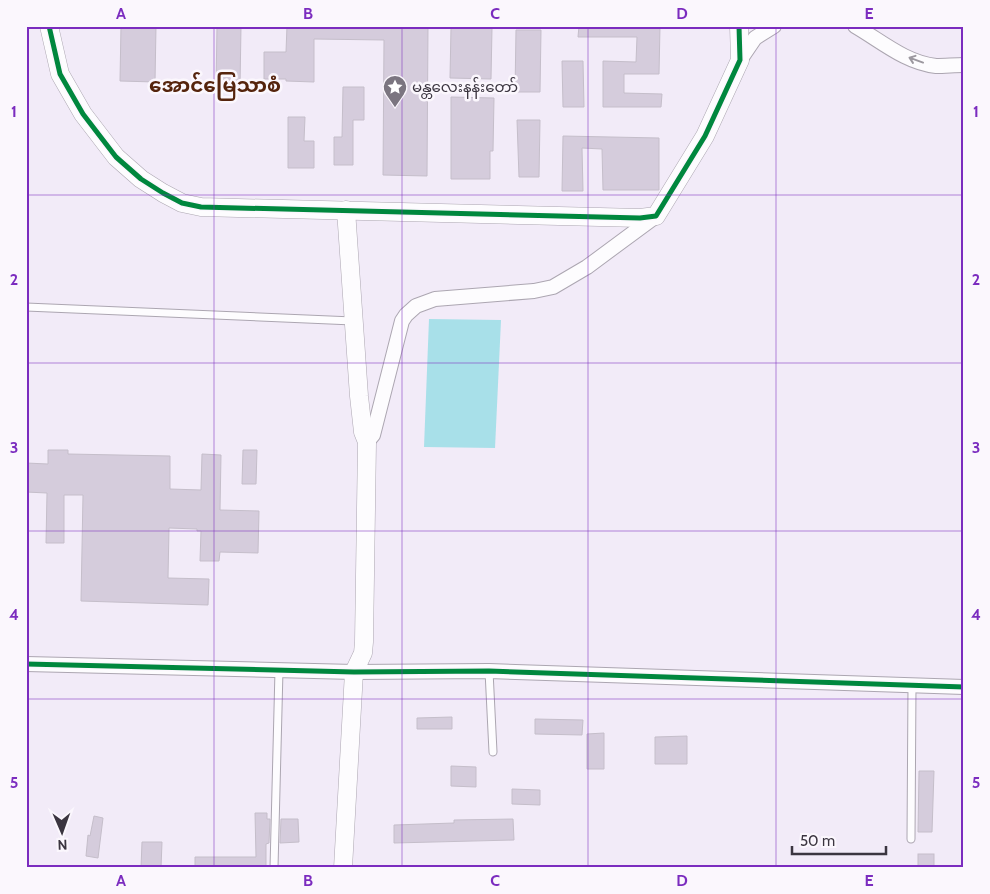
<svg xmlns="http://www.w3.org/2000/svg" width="990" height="894" font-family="Cabin,'Noto Sans Myanmar',sans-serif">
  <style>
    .water { fill: #a8e0e9 }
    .building { fill: #d5ccdc; stroke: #c5beca }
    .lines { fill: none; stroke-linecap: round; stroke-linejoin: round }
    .service-casing { stroke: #aca6b1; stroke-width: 9 }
    .minor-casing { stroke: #aca6b1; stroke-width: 16 }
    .tertiary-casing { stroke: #aca6b1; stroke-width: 19 }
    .service { stroke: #fdfcfe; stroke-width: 7 }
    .minor { stroke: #fdfcfe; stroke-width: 14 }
    .tertiary { stroke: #fdfcfe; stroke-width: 18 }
    .cycleway-casing { stroke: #fbf7fd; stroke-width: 8 }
    .cycleway { stroke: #00873e; stroke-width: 5 }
    .oneway { stroke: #9c989f }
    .grid { fill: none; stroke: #7b2cbf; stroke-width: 1; stroke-opacity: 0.55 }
    .labels { text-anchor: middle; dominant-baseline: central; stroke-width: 5; stroke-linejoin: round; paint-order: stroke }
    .poi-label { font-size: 15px; fill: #3b3540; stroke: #fbf7fd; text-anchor: start }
    .district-label { font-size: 20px; font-weight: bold; fill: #55240d; stroke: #fbf7fd }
    .neatline { fill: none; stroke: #7b2cbf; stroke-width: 2 }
    .grid-label { font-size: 16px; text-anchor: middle; font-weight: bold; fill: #7b2cbf }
  </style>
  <rect width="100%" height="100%" fill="#f2ebf8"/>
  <polygon class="water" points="429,319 501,320 495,448 424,447"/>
  <g class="building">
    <polygon points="121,26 156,26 155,82 120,81"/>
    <polygon points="217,26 241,26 240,87 216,87"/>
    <polygon points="287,26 428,26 427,176 383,175 384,40 314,39 314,82 286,81 286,79 264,79 264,52 286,52"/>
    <polygon points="579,26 660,26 659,74 624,74 624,93 662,94 661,107 603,107 603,61 636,62 637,37 578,37"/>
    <polygon points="451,28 492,28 491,79 450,78"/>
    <polygon points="516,30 541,30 540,92 515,92"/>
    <polygon points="562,61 583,61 584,107 563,107"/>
    <polygon points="343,87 364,87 364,120 353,120 353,165 334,165 334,137 342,137"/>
    <polygon points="451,97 494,98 493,151 490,151 490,179 451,179"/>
    <polygon points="288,117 305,117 304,141 314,141 314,168 288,168"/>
    <polygon points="517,120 540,120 539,177 519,177"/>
    <polygon points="563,136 659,138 659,190 603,190 602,149 582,148 583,191 562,191"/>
    <polygon points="48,450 68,450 68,454 170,456 170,489 201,490 202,454 221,455 220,510 259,511 258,553 220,552 219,561 200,561 201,531 197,531 197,529 169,528 168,578 209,579 208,605 81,601 83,495 64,495 64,543 46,543 47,493 26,492 26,463 48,464"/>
    <polygon points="243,450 257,450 256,484 242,484"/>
    <polygon points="452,717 452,729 417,729 417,718"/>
    <polygon points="535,719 583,720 582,735 535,734"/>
    <polygon points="604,733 604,769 587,769 587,734"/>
    <polygon points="687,736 687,764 655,764 655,737"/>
    <polygon points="451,766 476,767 476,787 451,786"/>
    <polygon points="919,771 934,771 932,832 918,832"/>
    <polygon points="512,789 540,790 540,805 512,804"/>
    <polygon points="255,813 267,813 267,819 270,819 269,843 266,844 266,868 195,868 195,857 256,857"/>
    <polygon points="94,816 103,818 98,858 86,856 88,835 90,836"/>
    <polygon points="281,819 298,819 299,842 280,843"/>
    <polygon points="513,819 514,840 394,843 394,825 454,823 454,820"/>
    <polygon points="142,842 162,842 161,868 141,868"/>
    <rect x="918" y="854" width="16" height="14"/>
  </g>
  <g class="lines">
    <g class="service-casing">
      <g id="service">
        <polyline points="26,307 353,321"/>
        <polyline points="489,671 493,752"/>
        <polyline points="911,839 912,686"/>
        <polyline points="274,868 279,670"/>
      </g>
    </g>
    <g class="minor-casing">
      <g id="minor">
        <path d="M855,26C881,41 906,63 936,66C945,66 955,65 964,65"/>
        <polyline points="740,60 755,38 774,26"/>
        <polyline points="367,442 373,435 402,321 406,315 416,306 435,299 534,291 553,287 587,267 656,216"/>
        <polyline points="26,664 354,672 489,671 964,687"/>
      </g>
    </g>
    <g class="tertiary-casing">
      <g id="tertiary">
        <polyline points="49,26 60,74 83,114 116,157 141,179 163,193 182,203 201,207 640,218 656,216 705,136 740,60 739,26"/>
        <polyline points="343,868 354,672 363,653 364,642 367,442 363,432 359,396 346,210"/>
      </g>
    </g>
    <use href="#service" class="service"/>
    <use href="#minor" class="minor"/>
    <use href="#tertiary" class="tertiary"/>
    <g class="cycleway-casing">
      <g id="cycleway">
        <polyline points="49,26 60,74 83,114 116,157 141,179 163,193 182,203 201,207 640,218 656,216 705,136 740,60 739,26"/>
        <polyline points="26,664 354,672 489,671 964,687"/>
      </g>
    </g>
    <use href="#cycleway" class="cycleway"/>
  </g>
  <defs><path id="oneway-shaft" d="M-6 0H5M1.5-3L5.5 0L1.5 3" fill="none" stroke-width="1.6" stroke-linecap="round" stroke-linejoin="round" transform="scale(1.25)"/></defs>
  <use class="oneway" href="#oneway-shaft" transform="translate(916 60) rotate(-160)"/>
  <path class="grid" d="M214,26V868M402,26V868M588,26V868M776,26V868M26,195H964M26,363H964M26,531H964M26,699H964"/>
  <defs>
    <g id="sight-pin" transform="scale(1.25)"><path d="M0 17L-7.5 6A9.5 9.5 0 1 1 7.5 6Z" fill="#7b7580" stroke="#fbf7fd"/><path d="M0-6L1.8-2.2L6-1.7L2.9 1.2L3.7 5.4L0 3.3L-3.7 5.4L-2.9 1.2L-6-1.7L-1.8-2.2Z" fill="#fff"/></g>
  </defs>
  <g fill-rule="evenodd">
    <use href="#sight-pin" x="395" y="87"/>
  </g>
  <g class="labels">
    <g class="poi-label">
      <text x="412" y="87">မန္တလေးနန်းတော်</text>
    </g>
    <g class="district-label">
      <text x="215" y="85">အောင်မြေသာစံ</text>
    </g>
  </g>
  <rect width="990" height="894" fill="none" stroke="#fbf7fd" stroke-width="55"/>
  <g transform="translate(62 832) rotate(178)" stroke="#fbf7fd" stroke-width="4" paint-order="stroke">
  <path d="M0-4L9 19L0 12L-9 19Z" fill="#3b3540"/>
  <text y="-8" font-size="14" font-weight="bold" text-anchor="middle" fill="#3b3540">N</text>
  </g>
  <path d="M792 846v8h94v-8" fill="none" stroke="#3b3540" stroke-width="2.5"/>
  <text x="800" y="846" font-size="15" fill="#3b3540" stroke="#fbf7fd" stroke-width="4" paint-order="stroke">50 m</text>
  <rect x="28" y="28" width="934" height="838" class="neatline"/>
  <g class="grid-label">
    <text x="121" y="19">A</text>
    <text x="308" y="19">B</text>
    <text x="495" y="19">C</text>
    <text x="682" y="19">D</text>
    <text x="869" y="19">E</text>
    <text x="14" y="117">1</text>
    <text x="976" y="117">1</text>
    <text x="14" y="285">2</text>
    <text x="976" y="285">2</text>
    <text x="14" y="453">3</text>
    <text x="976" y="453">3</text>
    <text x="14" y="620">4</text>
    <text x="976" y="620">4</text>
    <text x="14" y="788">5</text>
    <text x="976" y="788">5</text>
    <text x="121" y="886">A</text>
    <text x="308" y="886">B</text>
    <text x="495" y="886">C</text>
    <text x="682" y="886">D</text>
    <text x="869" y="886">E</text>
  </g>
</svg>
